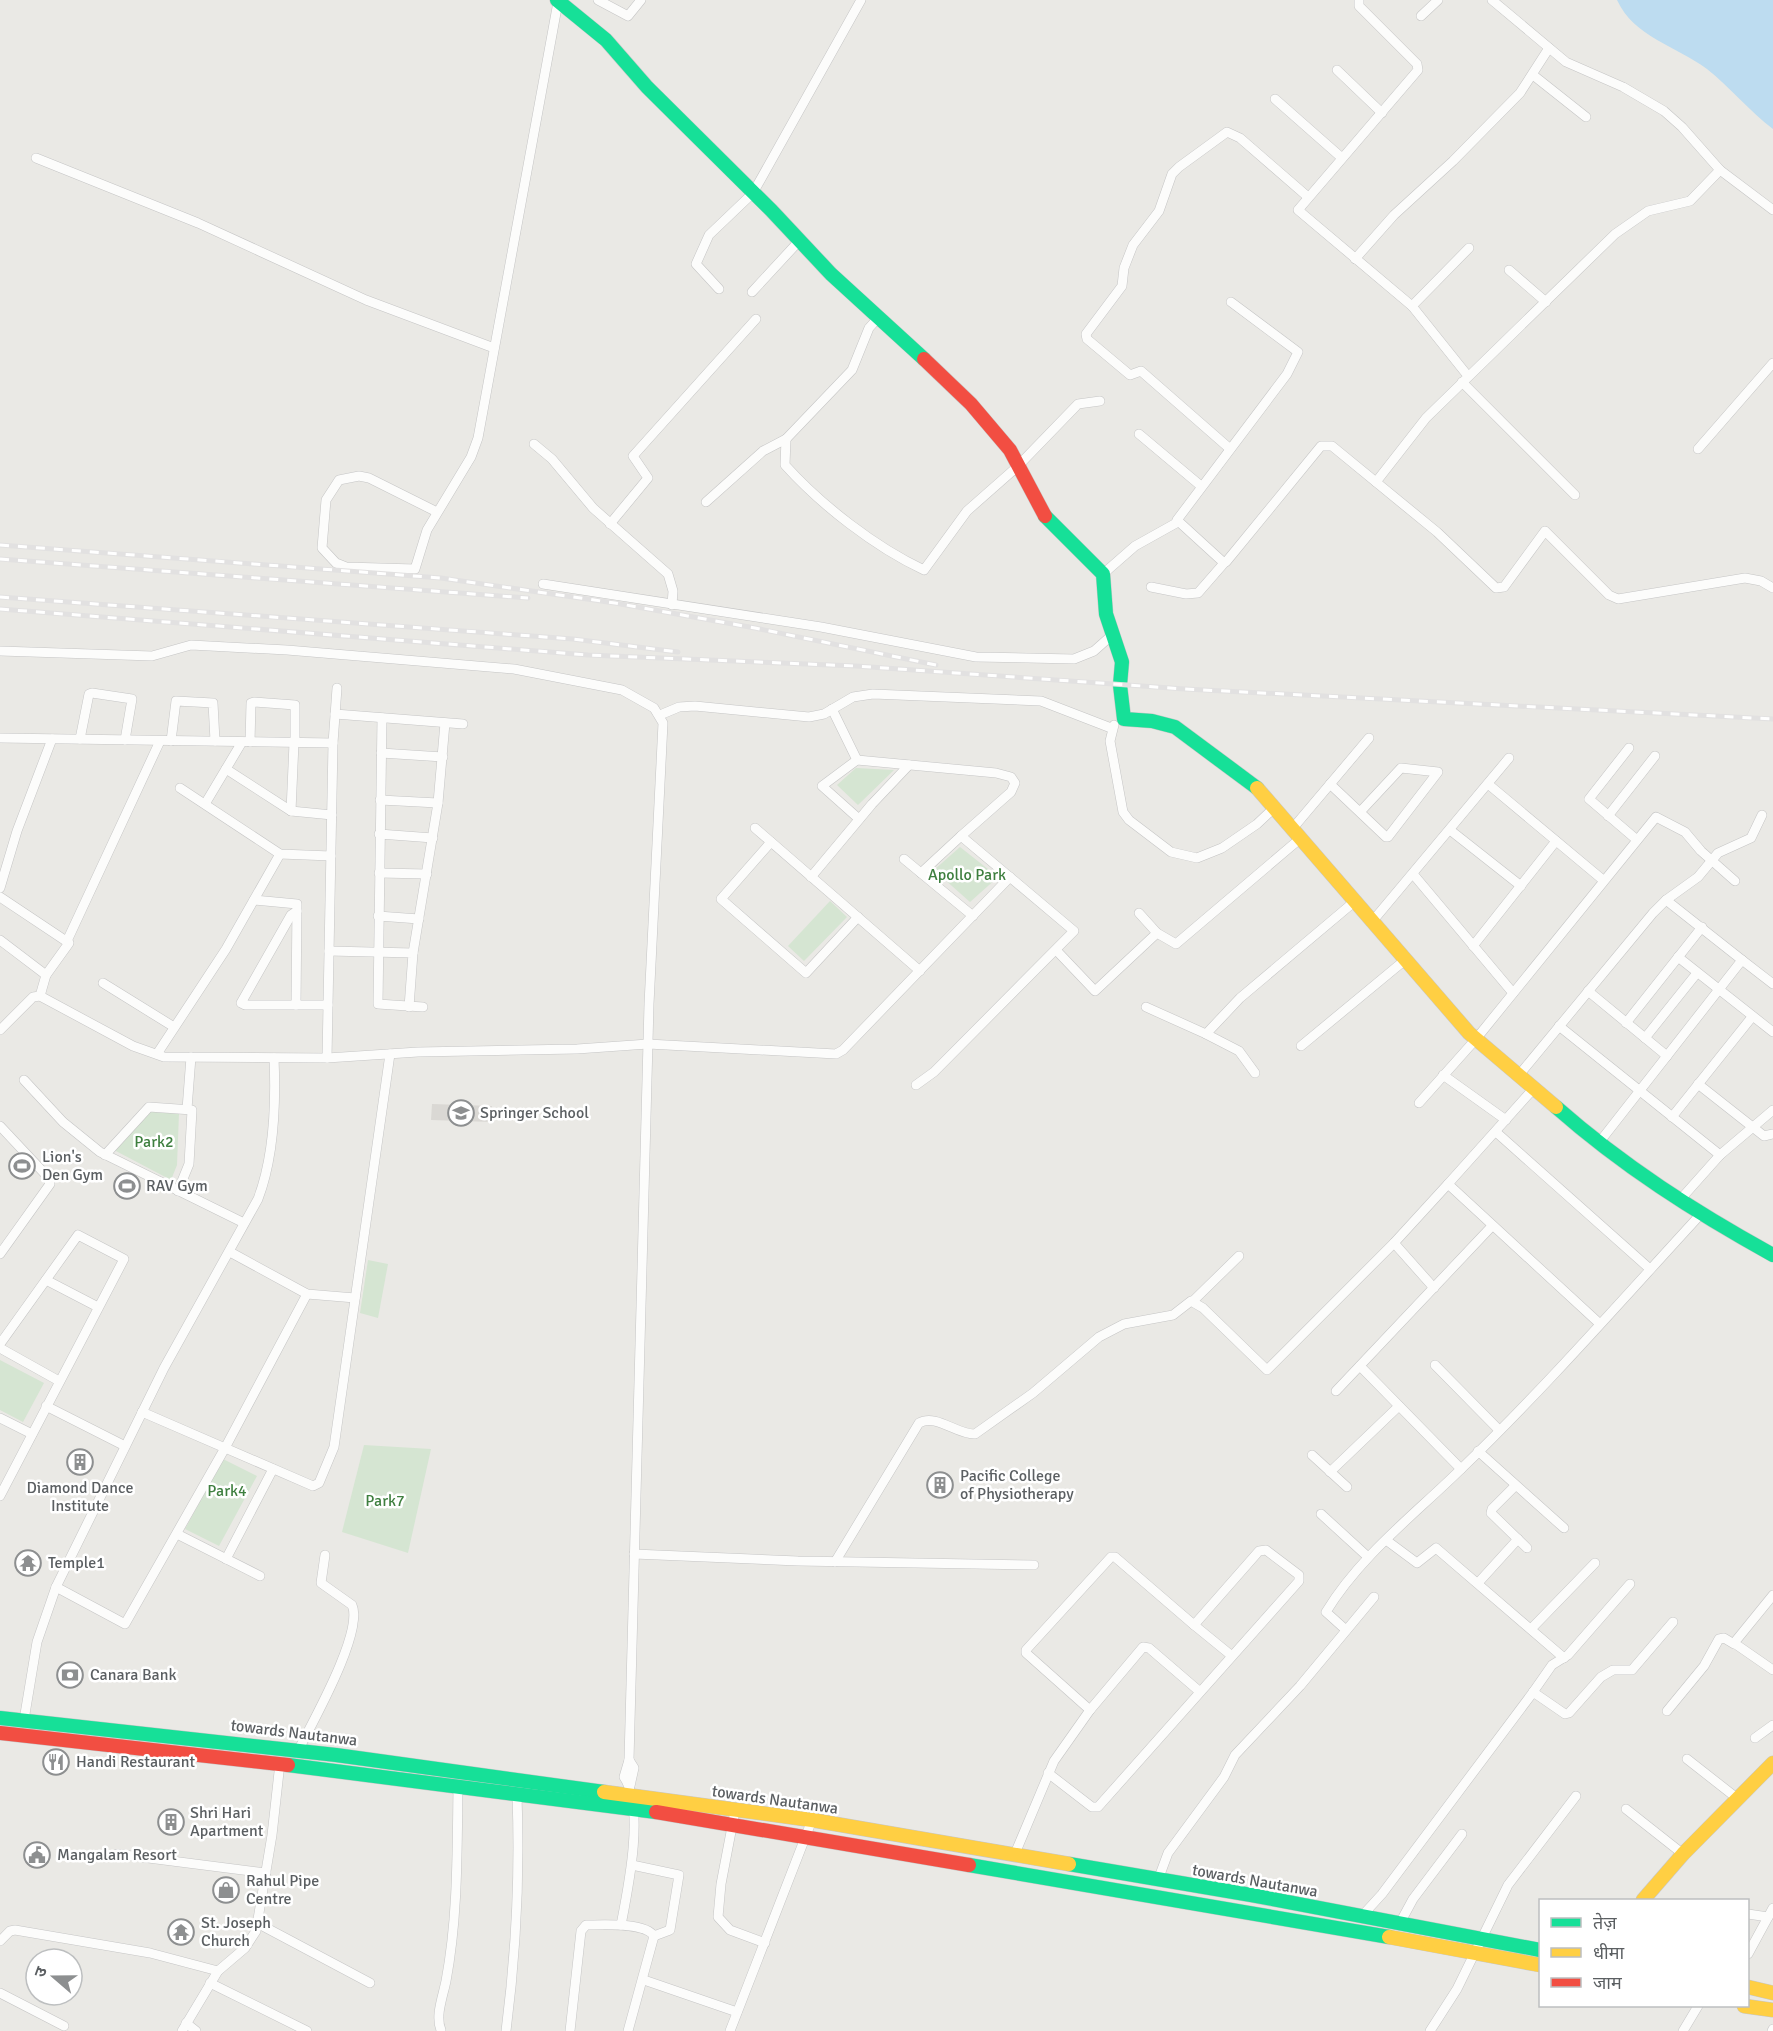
<svg xmlns="http://www.w3.org/2000/svg" width="1773" height="2031" font-family="Signika,'Noto Sans Devanagari',sans-serif">
  <style>
    .education { fill: #dad8d4 }
    .green { fill: #d5e5d2 }
    .water { fill: #bddcf0 }
    .lines { fill: none; stroke-linecap: round; stroke-linejoin: round }
    .street-casing { stroke: #c5c5c5; stroke-width: 10 }
    .fast-casing { stroke: #c7c7c7; stroke-width: 15 }
    .slow-casing { stroke: #c7c7c7; stroke-width: 15 }
    .jam-casing { stroke: #c7c7c7; stroke-width: 15 }
    .street { stroke: #fcfcfb; stroke-width: 9 }
    .fast { stroke: #16e098; stroke-width: 14 }
    .slow { stroke: #ffcf43; stroke-width: 14 }
    .jam { stroke: #f24e42; stroke-width: 14 }
    .rail-casing { stroke: #e2e1e1; stroke-width: 5 }
    .rail { stroke: #fff; stroke-width: 3; stroke-dasharray: 9; stroke-linecap: butt }
    .labels { text-anchor: middle; dominant-baseline: central; stroke-width: 5; stroke-linejoin: round; paint-order: stroke }
    .park-label { font-size: 16px; fill: #3e7f3f; stroke: #fff }
    .poi-label { font-size: 16px; fill: #5b5f62; stroke: #fff; text-anchor: start }
    .street-label { font-size: 16px; fill: #5b5f62; stroke: #fff }
  </style>
  <rect width="100%" height="100%" fill="#eae9e5"/>
  <polygon class="education" points="432,1104 492,1106 491,1122 431,1120"/>
  <g class="green">
    <polygon points="856,768 894,770 858,805 837,785"/>
    <polygon points="960,847 998,877 970,902 934,870"/>
    <polygon points="830,901 847,917 804,961 788,946"/>
    <polygon points="151,1111 179,1113 177,1165 171,1180 114,1150"/>
    <polygon points="368,1260 388,1264 378,1318 360,1313"/>
    <polygon points="0,1360 44,1383 23,1422 0,1410"/>
    <polygon points="364,1445 431,1449 408,1553 342,1532"/>
    <polygon points="223,1459 257,1476 219,1546 185,1529"/>
  </g>
  <path class="water" d="M1617,0H1773V129C1749,111 1730,87 1707,69C1676,46 1634,37 1617,0Z"/>
  <g class="lines">
    <g class="street-casing">
      <g id="street">
        <polyline points="598,0 628,16 641,0"/>
        <polyline points="1359,0 1359,6 1417,64 1418,70 1298,210 1412,306 1468,376"/>
        <polyline points="1492,0 1566,62 1623,87 1664,111 1682,127 1720,170 1773,210"/>
        <polyline points="1421,16 1438,0"/>
        <polyline points="1337,70 1382,113"/>
        <polyline points="1533,75 1586,117"/>
        <polyline points="1275,99 1342,158"/>
        <polyline points="36,158 198,223 366,300 494,348"/>
        <polyline points="1355,259 1394,215 1453,161 1520,93 1549,48"/>
        <polyline points="1509,270 1546,302"/>
        <polyline points="719,289 696,264 709,235 753,193 861,0"/>
        <polyline points="752,292 800,240"/>
        <polyline points="1231,302 1298,352 1287,374 1177,520 1223,562 1226,562 1321,446 1332,446 1437,532 1496,588 1504,587 1545,531 1609,595 1618,599 1745,578 1761,581 1773,588"/>
        <polyline points="1412,306 1469,248"/>
        <polyline points="1462,382 1575,495"/>
        <polyline points="1139,434 1201,486"/>
        <path d="M786,439L785,465C821,505 875,547 924,570L967,511L1017,467L1078,404L1100,401"/>
        <polyline points="534,444 552,459 593,508 668,574 673,591 672,605"/>
        <polyline points="1229,448 1141,371 1130,375 1087,339 1086,334 1122,286 1124,268 1133,245 1159,211 1172,174 1179,167 1227,132 1240,138 1308,197"/>
        <polyline points="1698,449 1773,363"/>
        <polyline points="1376,482 1426,418 1615,234 1648,211 1690,201 1720,170"/>
        <polyline points="706,502 763,451 786,439 852,370 869,328 878,318"/>
        <polyline points="437,512 369,478 359,476 339,480 326,500 322,548 336,563 346,567 415,569 427,530 471,457 478,438 558,2"/>
        <polyline points="610,524 648,478 633,456 756,319"/>
        <polyline points="1103,574 1135,546 1178,522"/>
        <polyline points="543,584 821,627 976,657 1074,659 1094,651 1112,635"/>
        <polyline points="1151,587 1186,594 1198,593 1225,562"/>
        <path d="M0,651L152,656L191,645L287,650L514,669L622,690L654,708L663,723L649,1004L629,1760L624,1777C645,1808 628,1889 621,1925"/>
        <polyline points="832,709 857,760"/>
        <polyline points="335,714 463,724"/>
        <polyline points="660,715 679,707 695,706 809,717 824,714 853,697 873,694 1041,701 1111,728"/>
        <polyline points="382,718 378,1004 423,1007"/>
        <polyline points="1114,725 1110,741 1123,812 1129,820 1171,852 1197,858 1222,848 1257,824 1274,808"/>
        <polyline points="0,738 333,743 327,1058"/>
        <polyline points="80,739 89,694 92,693 132,699 125,740"/>
        <polyline points="171,741 176,701 213,703 215,741"/>
        <polyline points="250,742 251,703 254,702 295,705 295,743"/>
        <polyline points="333,743 337,688"/>
        <polyline points="1629,748 1589,799 1637,840"/>
        <polyline points="381,753 443,757"/>
        <polyline points="226,769 291,811 332,815"/>
        <polyline points="1330,784 1386,837 1388,837 1438,772 1401,768 1360,812"/>
        <polyline points="1488,784 1603,880"/>
        <polyline points="180,788 280,854 331,856"/>
        <polyline points="380,800 438,803"/>
        <polyline points="205,804 242,742"/>
        <polyline points="291,811 294,743"/>
        <polyline points="1608,816 1655,756"/>
        <polyline points="859,819 822,786 857,760 996,773 1011,777 1015,783 1011,792 961,836 1074,931 934,1072 916,1085"/>
        <polyline points="755,828 920,971"/>
        <polyline points="1293,828 1369,738"/>
        <polyline points="1450,830 1521,886"/>
        <polyline points="379,834 433,838"/>
        <polyline points="771,842 721,899 806,973 858,917"/>
        <polyline points="904,859 973,916"/>
        <polyline points="379,873 427,874"/>
        <polyline points="921,873 961,836"/>
        <polyline points="1413,874 1513,993"/>
        <polyline points="811,877 872,804 909,765"/>
        <polyline points="0,888 17,831 52,739"/>
        <polyline points="0,897 69,943 46,975 40,996"/>
        <polyline points="254,900 297,904 296,1005"/>
        <polyline points="1666,900 1742,960"/>
        <polyline points="297,911 291,915 241,1003 245,1005 328,1005"/>
        <polyline points="1139,913 1157,933"/>
        <polyline points="378,916 419,919"/>
        <polyline points="1371,923 1509,758"/>
        <polyline points="0,940 46,975"/>
        <polyline points="67,941 160,741"/>
        <polyline points="1473,946 1556,841"/>
        <polyline points="1056,950 1095,991 1157,933 1176,944 1302,837"/>
        <polyline points="329,951 413,953 409,1007"/>
        <polyline points="413,953 438,803 445,723"/>
        <polyline points="1678,957 1773,1032"/>
        <polyline points="103,983 174,1027"/>
        <polyline points="1588,991 1667,1056"/>
        <polyline points="1146,1007 1206,1034 1240,998 1354,902"/>
        <polyline points="1626,1023 1702,927"/>
        <polyline points="1559,1026 1720,1155"/>
        <polyline points="0,1030 33,997 40,996 133,1046 164,1057 327,1058 418,1052 577,1049 648,1044 836,1054 843,1050 1010,877"/>
        <polyline points="1206,1034 1239,1051 1255,1073"/>
        <polyline points="1645,1038 1697,973"/>
        <polyline points="1301,1046 1405,960"/>
        <polyline points="157,1054 226,949 280,854"/>
        <polyline points="1443,1075 1506,1120"/>
        <polyline points="1519,1075 1653,913 1666,900 1698,877 1718,853 1751,838 1762,815"/>
        <polyline points="24,1080 63,1122 100,1152 244,1223"/>
        <polyline points="1698,1084 1764,1136 1773,1134"/>
        <polyline points="1534,1088 1448,1184 1600,1324"/>
        <polyline points="1419,1103 1476,1039 1656,817 1685,832 1701,851 1735,881"/>
        <polyline points="187,1109 191,1057"/>
        <polyline points="1672,1117 1752,1017"/>
        <polyline points="0,1126 46,1175 50,1184 0,1254"/>
        <polyline points="1496,1132 1650,1269"/>
        <polyline points="1598,1144 1742,960 1773,984"/>
        <polyline points="105,1155 149,1107 192,1110 189,1164 178,1191"/>
        <polyline points="1679,1201 1720,1155 1773,1110"/>
        <polyline points="1394,1243 1434,1288"/>
        <polyline points="230,1252 307,1294 355,1298"/>
        <polyline points="46,1280 98,1307"/>
        <polyline points="1193,1301 1239,1256"/>
        <polyline points="0,1344 78,1235 124,1259 0,1496"/>
        <polyline points="0,1348 59,1381"/>
        <polyline points="1435,1365 1499,1430"/>
        <polyline points="1360,1366 1461,1469"/>
        <polyline points="1336,1391 1492,1226"/>
        <polyline points="46,1406 125,1446"/>
        <polyline points="142,1412 313,1486 319,1483 334,1447 390,1054"/>
        <polyline points="0,1418 32,1434"/>
        <polyline points="1478,1451 1564,1528"/>
        <polyline points="1312,1455 1347,1487"/>
        <polyline points="1330,1472 1399,1406"/>
        <polyline points="1515,1486 1492,1509 1491,1513 1527,1548"/>
        <polyline points="1321,1514 1368,1557"/>
        <polyline points="177,1534 260,1576"/>
        <polyline points="1386,1540 1417,1563 1436,1548 1564,1658"/>
        <polyline points="634,1554 798,1561 1034,1565"/>
        <polyline points="226,1559 273,1469"/>
        <path d="M835,1562L919,1423C936,1413 957,1435 975,1434L1033,1393L1099,1337L1124,1324L1173,1315L1191,1301L1203,1308L1267,1370L1394,1243L1448,1184"/>
        <polyline points="1478,1583 1518,1539"/>
        <polyline points="56,1587 125,1624 225,1448 307,1294"/>
        <polyline points="1773,1595 1734,1643 1773,1670"/>
        <polyline points="1531,1629 1595,1563"/>
        <path d="M1346,1630L1326,1612C1360,1556 1414,1515 1460,1470C1544,1389 1621,1301 1700,1215"/>
        <polyline points="1533,1692 1565,1714 1569,1713 1601,1677 1613,1670 1632,1670 1673,1622"/>
        <polyline points="1090,1710 1026,1653 1026,1650 1111,1557 1115,1557 1194,1625"/>
        <polyline points="1667,1711 1704,1666 1719,1639 1724,1638 1734,1644"/>
        <path d="M24,1720L37,1642L56,1587L164,1368L258,1199C274,1157 276,1103 274,1058"/>
        <polyline points="1755,1738 1773,1725"/>
        <path d="M298,1751C312,1723 364,1632 352,1605L321,1583L325,1555"/>
        <polyline points="1687,1759 1738,1799"/>
        <polyline points="629,1760 634,1768 630,1786"/>
        <polyline points="1048,1773 1092,1807 1098,1807 1299,1581 1299,1575 1266,1550 1259,1551 1194,1625 1232,1656"/>
        <polyline points="1626,1809 1683,1854"/>
        <polyline points="735,1811 721,1884 718,1917 730,1930 765,1943"/>
        <polyline points="117,1854 266,1873"/>
        <polyline points="1014,1856 1054,1761 1090,1710 1143,1647 1149,1648 1199,1691"/>
        <polyline points="632,1865 679,1875 670,1930 654,1936"/>
        <polyline points="1158,1880 1168,1853 1224,1777 1235,1755 1300,1686 1374,1597"/>
        <polyline points="1748,1914 1768,1917"/>
        <polyline points="1361,1917 1382,1894 1531,1695 1552,1665 1568,1655 1630,1584"/>
        <polyline points="1400,1923 1413,1899 1462,1834"/>
        <polyline points="259,1924 370,1983"/>
        <polyline points="0,1941 10,1931 15,1930 150,1953 218,1971"/>
        <polyline points="1748,1954 1773,1908"/>
        <polyline points="644,1980 737,2012"/>
        <polyline points="210,1983 307,2031"/>
        <polyline points="0,1993 64,2026"/>
        <polyline points="186,2023 196,2031"/>
        <path d="M441,2030C435,2016 443,1996 446,1981C458,1917 457,1852 458,1788"/>
        <polyline points="182,2031 218,1971 245,1948 256,1931 272,1835 280,1763"/>
        <path d="M506,2031C516,1953 520,1875 517,1796"/>
        <path d="M570,2031L581,1931L586,1925C602,1925 645,1922 654,1936L628,2031"/>
        <polyline points="730,2031 812,1820"/>
        <polyline points="1430,2031 1457,1989 1508,1885 1576,1796"/>
        <polyline points="1683,2031 1698,2006"/>
        <polyline points="1772,2031 1773,2029"/>
      </g>
    </g>
    <g class="fast-casing">
      <g id="fast">
        <polyline points="557,0 606,40 647,87 771,210 831,274 924,359"/>
        <polyline points="1045,516 1103,574 1106,614 1122,662 1120,685 1124,719 1152,721 1175,727 1257,788"/>
        <path d="M1556,1107C1623,1166 1695,1212 1773,1255"/>
        <polyline points="0,1718 336,1755 604,1792"/>
        <polyline points="288,1765 656,1812"/>
        <polyline points="1069,1864 1251,1895 1540,1950"/>
        <polyline points="969,1865 1389,1937"/>
      </g>
    </g>
    <g class="slow-casing">
      <g id="slow">
        <polyline points="1257,788 1469,1033 1556,1107"/>
        <polyline points="604,1792 812,1820 1069,1864"/>
        <polyline points="1643,1900 1683,1854 1773,1763"/>
        <polyline points="1389,1937 1540,1965"/>
        <polyline points="1748,1987 1773,1993"/>
        <polyline points="1744,2006 1773,2010"/>
      </g>
    </g>
    <g class="jam-casing">
      <g id="jam">
        <polyline points="924,359 971,404 1010,450 1045,516"/>
        <polyline points="0,1733 288,1765"/>
        <polyline points="656,1812 969,1865"/>
      </g>
    </g>
    <use href="#street" class="street"/>
    <use href="#fast" class="fast"/>
    <use href="#slow" class="slow"/>
    <use href="#jam" class="jam"/>
    <g class="rail-casing">
      <g id="rail">
        <polyline points="0,545 441,578 615,603 755,628 936,665"/>
        <polyline points="0,559 528,598"/>
        <polyline points="0,597 573,639 678,652"/>
        <polyline points="0,609 588,655 856,666 1185,689 1773,719"/>
      </g>
    </g>
    <use href="#rail" class="rail"/>
  </g>
  <defs>
    <g id="school-ring" transform="scale(1.35)"><circle r="9.5" fill="#fff" stroke="#8d8f90" stroke-width="1.5"/><path d="M0-5L7-2L0 1L-7-2ZM-4 1L0 2.5L4 1V4Q0 6-4 4Z" fill="#8d8f90"/></g>
    <g id="stadium-ring" transform="scale(1.35)"><circle r="9.5" fill="#fff" stroke="#8d8f90" stroke-width="1.5"/><path d="M0-5a6.5 5 0 1 0 0 10a6.5 5 0 1 0 0-10ZM-3.5-1.8h7v3.6h-7Z" fill="#8d8f90"/></g>
    <g id="building-ring" transform="scale(1.35)"><circle r="9.5" fill="#fff" stroke="#8d8f90" stroke-width="1.5"/><path d="M-4-6H4V6H1V3H-1V6H-4ZM-2.5-4.3h1.7v1.8h-1.7ZM.8-4.3h1.7v1.8H.8ZM-2.5-1h1.7V.8h-1.7ZM.8-1h1.7V.8H.8Z" fill="#8d8f90"/></g>
    <g id="temple-ring" transform="scale(1.35)"><circle r="9.5" fill="#fff" stroke="#8d8f90" stroke-width="1.5"/><path d="M0-6L5-2H3V0L6.5 2.5H4V6H1.5V3h-3V6H-4V2.5H-6.5L-3 0V-2H-5Z" fill="#8d8f90"/></g>
    <g id="bank-ring" transform="scale(1.35)"><circle r="9.5" fill="#fff" stroke="#8d8f90" stroke-width="1.5"/><path d="M-6-4H6V4H-6ZM0-2.3a2.3 2.3 0 1 0 0 4.6a2.3 2.3 0 1 0 0-4.6Z" fill="#8d8f90"/></g>
    <g id="restaurant-ring" transform="scale(1.35)"><circle r="9.5" fill="#fff" stroke="#8d8f90" stroke-width="1.5"/><path d="M-5-6h1v4h1v-4h1v4h1v-4h1v5L-1.5 .5V6h-2V.5L-5-1ZM5-6V6H3V1.5H1.5Q1.5-4 5-6Z" fill="#8d8f90"/></g>
    <g id="civic-ring" transform="scale(1.35)"><circle r="9.5" fill="#fff" stroke="#8d8f90" stroke-width="1.5"/><path d="M-.6-6.5H3V-4.5H.6V-3L4-1V1h2V6H-6V1h2V-1L-.6-3ZM-1.2 2.5V6h2.4V2.5Z" fill="#8d8f90"/></g>
    <g id="shop-ring" transform="scale(1.35)"><circle r="9.5" fill="#fff" stroke="#8d8f90" stroke-width="1.5"/><path d="M-5-2.5h2.3a2.7 3.5 0 0 1 5.4 0H5L5.5 6h-11ZM-1.5-2.5h3a1.5 2.3 0 0 0-3 0Z" fill="#8d8f90"/></g>
  </defs>
  <g fill-rule="evenodd">
    <use href="#school-ring" x="461" y="1113"/>
    <use href="#stadium-ring" x="22" y="1166"/>
    <use href="#stadium-ring" x="127" y="1186"/>
    <use href="#building-ring" x="80" y="1462"/>
    <use href="#building-ring" x="940" y="1485"/>
    <use href="#temple-ring" x="28" y="1563"/>
    <use href="#bank-ring" x="70" y="1675"/>
    <use href="#restaurant-ring" x="56" y="1762"/>
    <use href="#building-ring" x="171" y="1822"/>
    <use href="#civic-ring" x="37" y="1855"/>
    <use href="#shop-ring" x="226" y="1890"/>
    <use href="#temple-ring" x="181" y="1932"/>
  </g>
  <g class="labels">
    <g class="park-label">
      <text x="967" y="875">Apollo Park</text>
      <text x="154" y="1142">Park2</text>
      <text x="227" y="1491">Park4</text>
      <text x="385" y="1501">Park7</text>
    </g>
    <g class="poi-label">
      <text x="480" y="1113">Springer School</text>
      <text x="42" y="1157">Lion's<tspan x="42" dy="18">Den Gym</tspan></text>
      <text x="146" y="1186">RAV Gym</text>
      <text x="960" y="1476">Pacific College<tspan x="960" dy="18">of Physiotherapy</tspan></text>
      <text x="80" y="1488" text-anchor="middle">Diamond Dance<tspan x="80" dy="18">Institute</tspan></text>
      <text x="48" y="1563">Temple1</text>
      <text x="90" y="1675">Canara Bank</text>
      <text x="76" y="1762">Handi Restaurant</text>
      <text x="190" y="1813">Shri Hari<tspan x="190" dy="18">Apartment</tspan></text>
      <text x="57" y="1855">Mangalam Resort</text>
      <text x="246" y="1881">Rahul Pipe<tspan x="246" dy="18">Centre</tspan></text>
      <text x="201" y="1923">St. Joseph<tspan x="201" dy="18">Church</tspan></text>
    </g>
    <g class="street-label">
      <text transform="translate(294 1733) rotate(7)">towards Nautanwa</text>
      <text transform="translate(775 1800) rotate(8)">towards Nautanwa</text>
      <text transform="translate(1255 1881) rotate(10)">towards Nautanwa</text>
    </g>
  </g>
  <rect x="1539" y="1899" width="210" height="108" fill="#ffffff" stroke="#bdbfc0" stroke-width="1.5"/>
  <rect x="1551" y="1918" width="30" height="9" fill="#16e098" stroke="#bdbfc0" stroke-width="1.5"/>
  <text x="1593" y="1929" font-size="18" fill="#5b5f62">तेज़</text>
  <rect x="1551" y="1948" width="30" height="9" fill="#ffcf43" stroke="#bdbfc0" stroke-width="1.5"/>
  <text x="1593" y="1959" font-size="18" fill="#5b5f62">धीमा</text>
  <rect x="1551" y="1978" width="30" height="9" fill="#f24e42" stroke="#bdbfc0" stroke-width="1.5"/>
  <text x="1593" y="1989" font-size="18" fill="#5b5f62">जाम</text>
  <g transform="translate(54 1977) rotate(290)"><circle r="28" fill="#ffffff" stroke="#bdbfc0" stroke-width="1.5"/>
  <path d="M0-4.5L10 22L0 15L-10 22Z" fill="#8d8f90"/>
  <text y="-9" font-size="16" font-weight="bold" text-anchor="middle" fill="#5b5f62">उ</text>
  </g>
</svg>
